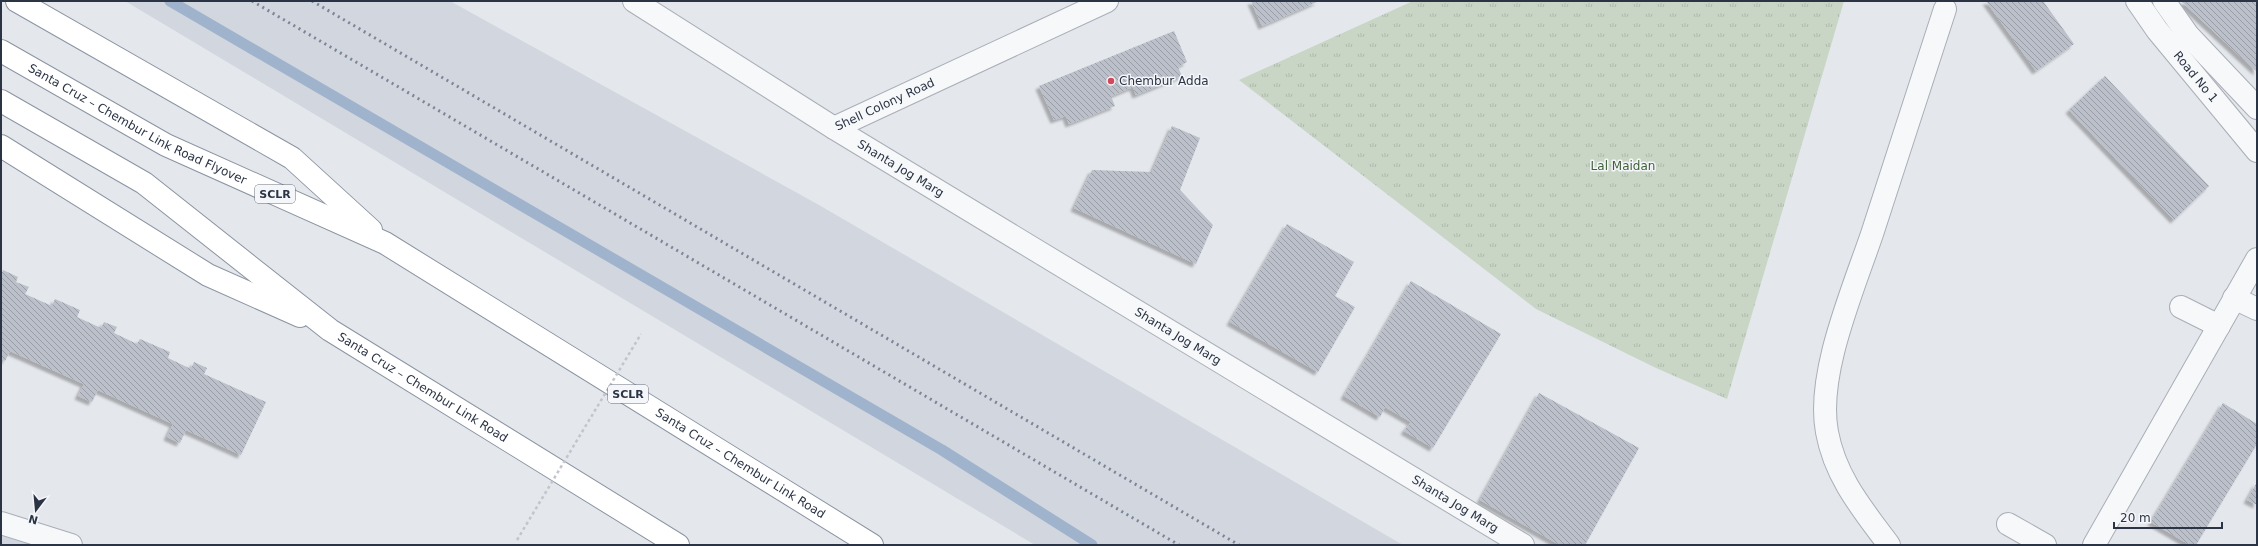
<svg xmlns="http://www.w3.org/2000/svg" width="2258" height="546" font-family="'DejaVu Sans',sans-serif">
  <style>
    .built { fill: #d2d6de }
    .park { fill: url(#park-tufts) }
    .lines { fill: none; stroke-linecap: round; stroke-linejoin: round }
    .stream { stroke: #9fb4cc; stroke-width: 11 }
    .building { fill: url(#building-back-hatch); filter: url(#shadow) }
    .minor-casing { stroke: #a9aeb7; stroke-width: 24 }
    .highway-casing { stroke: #8b94a3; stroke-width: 24 }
    .minor { stroke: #f7f8fa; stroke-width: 22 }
    .highway { stroke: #fff; stroke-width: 22 }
    .rail { stroke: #7d8696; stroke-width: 3; stroke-dasharray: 2 4; stroke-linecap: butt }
    .path-bridge { stroke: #c2c5cb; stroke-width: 2.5; stroke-dasharray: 3 3; stroke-linecap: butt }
    .poi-dot { fill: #d1495b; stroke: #f4f6f9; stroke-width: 1.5 }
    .labels { text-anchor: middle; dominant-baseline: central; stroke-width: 3; stroke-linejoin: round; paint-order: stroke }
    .shield { fill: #f4f6f9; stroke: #676e7b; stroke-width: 1 }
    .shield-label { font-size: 11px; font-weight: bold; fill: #2b3445 }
    .street-label { font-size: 12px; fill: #2b3445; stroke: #f4f6f9 }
    .poi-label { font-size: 12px; fill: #2b3445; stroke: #f4f6f9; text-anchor: start }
    .park-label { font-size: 12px; fill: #3f6138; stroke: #f4f6f9 }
  </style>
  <defs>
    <pattern id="park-tufts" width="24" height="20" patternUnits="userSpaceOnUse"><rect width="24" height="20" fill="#c9d6c5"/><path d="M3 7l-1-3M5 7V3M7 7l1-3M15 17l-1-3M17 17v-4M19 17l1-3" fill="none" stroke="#adb8ab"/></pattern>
    <pattern id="building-back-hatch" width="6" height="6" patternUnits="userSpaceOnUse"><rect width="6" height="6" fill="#bbc0ca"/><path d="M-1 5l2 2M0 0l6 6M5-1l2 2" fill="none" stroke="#989da6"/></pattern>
    <filter id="shadow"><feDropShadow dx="-3.5" dy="3.5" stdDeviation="1" flood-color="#0004"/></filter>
  </defs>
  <rect width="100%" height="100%" fill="#e4e7ec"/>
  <g class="built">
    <polygon points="125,1 450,1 819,205 1403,545 1035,545"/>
    <polygon points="1,535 32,545 1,545"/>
  </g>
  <polygon class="park" points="1413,1 1844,1 1727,399 1656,368 1536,309 1239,80"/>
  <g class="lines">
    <polyline class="stream" points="170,1 942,450 1092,545"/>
  </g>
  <g class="building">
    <polygon points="1251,1 1319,1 1262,26"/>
    <polygon points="1986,1 2043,1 2074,44 2036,71"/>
    <polygon points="2181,1 2257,1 2257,72"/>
    <polygon points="1174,31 1187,62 1178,67 1182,76 1136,95 1133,87 1111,96 1115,106 1069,124 1066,116 1054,120 1039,86"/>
    <polygon points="2105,76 2209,186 2174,220 2069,110"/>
    <polygon points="1172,126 1200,138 1180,190 1213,225 1196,264 1074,208 1092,170 1152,172"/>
    <polygon points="1287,224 1354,262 1335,296 1355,307 1318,372 1230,322"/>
    <polygon points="3,270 18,277 16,282 29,287 25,294 52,306 55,299 80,310 77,317 101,328 104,322 117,327 114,333 137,344 140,339 170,352 168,358 191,369 194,362 207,368 204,374 266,402 241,455 186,430 180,443 167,437 173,424 98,390 92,402 78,396 84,384 10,351 5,361 1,359 1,275"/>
    <polygon points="1411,281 1501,334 1433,448 1404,431 1411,422 1385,407 1380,417 1344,396"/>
    <polygon points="1539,393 1639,448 1585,545 1560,545 1480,500"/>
    <polygon points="2223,403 2257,424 2257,444 2196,545 2190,545 2151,522"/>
    <polygon points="2257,482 2257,505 2247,500"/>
  </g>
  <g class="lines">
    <g class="minor-casing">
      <g id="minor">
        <path id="s1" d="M634,1L834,128L1523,545"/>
        <path id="s2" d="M2137,1L2157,30L2257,151"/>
        <polyline points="2164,1 2188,35 2257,108"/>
        <path id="s3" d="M834,128L1107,1"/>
        <polyline points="2234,298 2257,309"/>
        <polyline points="2181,307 2219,326"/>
        <polyline points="1,523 71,545"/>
        <polyline points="2008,524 2045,545"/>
        <path d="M1889,545C1863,510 1835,477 1827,432C1816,375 1853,290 1872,234C1896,159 1920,84 1945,9"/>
        <polyline points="2094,545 2257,259"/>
      </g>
    </g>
    <g class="highway-casing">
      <g id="highway">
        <polyline points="17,1 292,158 371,230"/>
        <path id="s4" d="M1,51L166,145L385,243L872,545"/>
        <path id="s5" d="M1,101L144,183L330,330L678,545"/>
        <polyline points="1,146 208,275 300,316"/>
      </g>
    </g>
    <use href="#minor" class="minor"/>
    <use href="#highway" class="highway"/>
    <g class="rail">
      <polyline points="252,1 1179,545"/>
      <polyline points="312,1 1239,545"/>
    </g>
    <polyline class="path-bridge" points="517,540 641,334"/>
  </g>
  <circle class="poi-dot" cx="1111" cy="81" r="4"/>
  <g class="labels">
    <g class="shield">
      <rect x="255" y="185" width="40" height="18" rx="3"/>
      <rect x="608" y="385" width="40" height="18" rx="3"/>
    </g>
    <g class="shield-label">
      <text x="275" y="194">SCLR</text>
      <text x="628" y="394">SCLR</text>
    </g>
    <g class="street-label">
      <text stroke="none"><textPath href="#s2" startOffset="96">Road No 1</textPath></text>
      <text stroke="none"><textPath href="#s3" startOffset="56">Shell Colony Road</textPath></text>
      <text stroke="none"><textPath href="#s4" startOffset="155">Santa Cruz – Chembur Link Road Flyover</textPath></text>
      <text stroke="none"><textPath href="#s1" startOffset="315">Shanta Jog Marg</textPath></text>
      <text stroke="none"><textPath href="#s1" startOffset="639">Shanta Jog Marg</textPath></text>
      <text stroke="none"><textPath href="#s5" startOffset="511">Santa Cruz – Chembur Link Road</textPath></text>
      <text stroke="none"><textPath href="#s4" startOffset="848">Santa Cruz – Chembur Link Road</textPath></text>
      <text stroke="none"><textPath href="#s1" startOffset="963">Shanta Jog Marg</textPath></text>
    </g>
    <g class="poi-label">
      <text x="1119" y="81">Chembur Adda</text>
    </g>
    <g class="park-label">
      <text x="1623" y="166">Lal Maidan</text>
    </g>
  </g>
  <rect width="2258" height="546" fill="none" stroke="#2b3445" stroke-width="4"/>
  <g transform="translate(36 510) rotate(196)" stroke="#f4f6f9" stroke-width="3" paint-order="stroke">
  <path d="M0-3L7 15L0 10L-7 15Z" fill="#2b3445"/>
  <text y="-6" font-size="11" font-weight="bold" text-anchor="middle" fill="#2b3445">N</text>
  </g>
  <path d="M2114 522v6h108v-6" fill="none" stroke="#2b3445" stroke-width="2"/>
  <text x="2120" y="522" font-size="12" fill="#2b3445" stroke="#f4f6f9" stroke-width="3" paint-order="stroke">20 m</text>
</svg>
